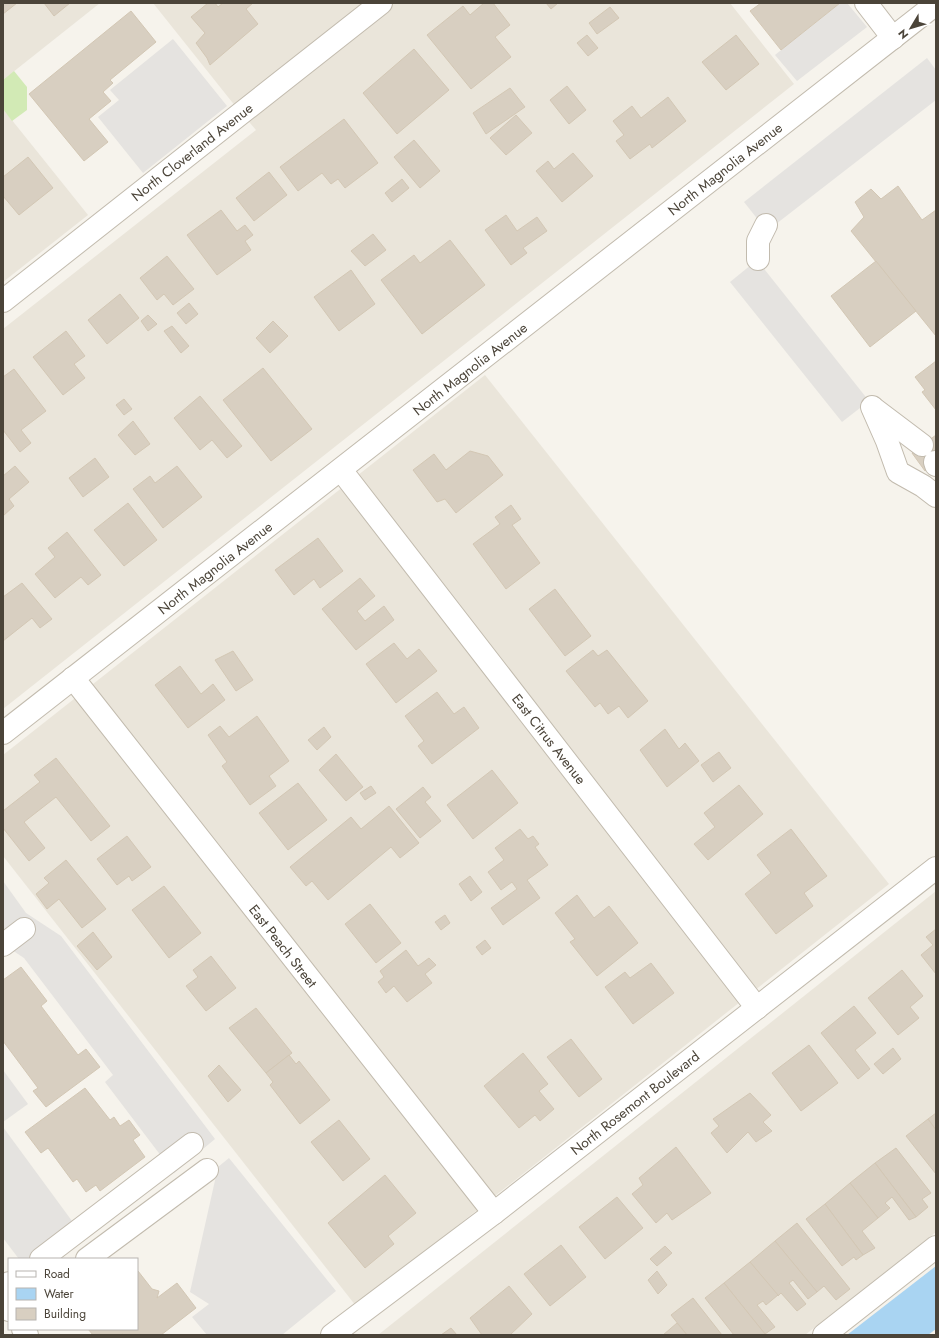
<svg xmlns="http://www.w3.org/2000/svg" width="939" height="1338" font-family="Jost,sans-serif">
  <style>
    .residential { fill: #eae5da }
    .green { fill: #d2eab5 }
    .parking { fill: #e5e3e0 }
    .water { fill: #a9d4f2 }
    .building { fill: #d8cfc1; stroke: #d3c7b4 }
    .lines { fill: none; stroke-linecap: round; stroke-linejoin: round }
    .minor-casing { stroke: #c2bbae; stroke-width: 24 }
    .minor { stroke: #fff; stroke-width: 22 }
    .labels { text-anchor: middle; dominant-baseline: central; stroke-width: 3.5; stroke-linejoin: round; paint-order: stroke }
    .street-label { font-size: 14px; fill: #4b4439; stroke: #fff }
  </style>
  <rect width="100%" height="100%" fill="#f6f3ec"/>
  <g class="residential">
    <polygon points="3,3 100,3 3,80"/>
    <polygon points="153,3 730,3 794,84 3,709 3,329 256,130 232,102"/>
    <polygon points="3,109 88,215 3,282"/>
    <polygon points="485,375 889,884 356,1306 3,856 3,755"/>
    <polygon points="936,891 936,1232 805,1335 378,1335"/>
  </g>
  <polygon class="green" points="14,71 27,87 27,110 12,121 3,109 3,80"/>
  <g class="parking">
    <polygon points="840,3 847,3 867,27 797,81 775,55"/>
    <polygon points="173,39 227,106 143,173 98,117 119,100 110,90"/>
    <polygon points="927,58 936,70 936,100 767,231 744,202"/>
    <polygon points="757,260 869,401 842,422 730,282"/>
    <polygon points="3,881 26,913 61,936 215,1139 174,1173 105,1082 113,1075 24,958 3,944"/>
    <polygon points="3,1070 28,1104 3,1122"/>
    <polygon points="3,1127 83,1236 51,1259 19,1259 3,1238"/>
    <polygon points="229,1158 336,1291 282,1335 207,1335 192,1317 209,1304 190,1292 218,1167"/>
  </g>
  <polygon class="water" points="936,1266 936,1329 928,1335 847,1335"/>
  <g class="building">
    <polygon points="3,3 17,3 3,14"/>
    <polygon points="44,3 70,3 54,16"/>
    <polygon points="208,3 215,3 218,7 223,3 253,3 246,9 258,24 210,65 207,58 196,43 205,33 191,17"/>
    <polygon points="484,3 493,3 510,25 495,37 511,57 471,89 427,35 463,6 470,15"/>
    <polygon points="546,3 558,3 551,9"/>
    <polygon points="761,3 840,3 781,50 750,11"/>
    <polygon points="610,7 619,18 597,34 589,23"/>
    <polygon points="131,11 156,42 110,80 113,83 103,92 111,101 89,119 108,142 84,161 29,94"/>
    <polygon points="587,35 598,48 588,56 577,43"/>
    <polygon points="736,35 759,64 726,90 702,62"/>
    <polygon points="414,49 449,90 397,134 363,93"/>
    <polygon points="567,86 586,110 569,124 550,100"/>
    <polygon points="510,88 525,107 486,134 473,113"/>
    <polygon points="668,97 686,121 652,148 650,144 630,159 616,141 624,135 613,121 632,106 641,118"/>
    <polygon points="516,115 532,133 506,155 490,138"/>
    <polygon points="344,119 378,163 345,188 338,179 331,184 322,173 298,191 280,167"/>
    <polygon points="414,140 440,171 420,188 394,157"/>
    <polygon points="573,153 593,176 562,202 536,171 548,161 554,169"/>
    <polygon points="28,157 53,188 19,215 3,196 3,177"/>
    <polygon points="269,172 287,195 254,221 236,198"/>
    <polygon points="402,179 409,188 392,202 385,193"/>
    <polygon points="898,186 922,220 936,210 936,336 851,231 864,217 855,202 871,189 881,199"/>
    <polygon points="221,210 237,231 245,225 253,235 245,241 251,250 217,275 187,235"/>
    <polygon points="506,215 517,231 537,217 547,231 523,248 527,253 511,265 485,230"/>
    <polygon points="373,234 386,250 365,266 351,251"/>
    <polygon points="450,240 485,285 422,334 381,280 414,255 420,263"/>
    <polygon points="167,256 194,289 173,305 164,294 157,300 140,278"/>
    <polygon points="876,261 916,311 870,347 831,296"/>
    <polygon points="351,270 375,304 339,331 314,297"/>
    <polygon points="120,294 139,318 107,344 88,320"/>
    <polygon points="189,303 198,314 186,324 177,313"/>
    <polygon points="148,315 157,324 148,331 141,321"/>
    <polygon points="273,321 288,336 270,353 256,338"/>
    <polygon points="172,326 189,346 181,353 164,331"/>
    <polygon points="66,331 85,356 74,364 85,378 63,395 33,357"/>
    <polygon points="936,361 936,410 922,392 925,390 915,377"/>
    <polygon points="263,368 312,429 271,461 223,400"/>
    <polygon points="14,369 46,411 21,430 31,443 20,452 3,430 3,377"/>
    <polygon points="200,396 242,446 227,458 212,440 200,450 174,418"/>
    <polygon points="124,399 132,409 124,415 116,405"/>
    <polygon points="133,421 150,444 135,455 118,435"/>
    <polygon points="936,435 936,461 925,471 912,453"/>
    <polygon points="470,451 488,456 503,475 456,513 445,499 437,502 413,470 434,454 446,470"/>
    <polygon points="95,458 109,477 83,497 69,478"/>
    <polygon points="15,466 29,482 9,499 14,506 3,516 3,476"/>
    <polygon points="177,466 202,497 163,528 133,489 150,476 155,483"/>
    <polygon points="128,503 157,540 124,566 94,530"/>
    <polygon points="511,505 521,519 512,525 540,563 506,589 473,544 500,524 495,517"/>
    <polygon points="67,532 101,575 88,585 81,577 55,598 35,574 55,557 48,548"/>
    <polygon points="318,538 343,571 320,588 314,579 294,595 275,570"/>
    <polygon points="360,578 375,596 357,611 365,621 384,606 394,620 356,650 322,609"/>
    <polygon points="22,583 52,619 40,628 32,618 3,641 3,597"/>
    <polygon points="555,589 591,636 565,656 529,609"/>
    <polygon points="394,643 407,659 419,649 437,671 396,703 366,664"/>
    <polygon points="593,650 598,656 607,650 648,701 628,718 619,706 608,714 600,703 595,707 566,671"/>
    <polygon points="233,651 253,680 236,691 215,660"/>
    <polygon points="180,666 201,694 213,684 225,700 188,728 155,685"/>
    <polygon points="437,692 454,714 464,707 479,728 432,764 418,746 424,741 405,716"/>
    <polygon points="257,716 289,761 269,776 276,786 250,805 222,766 227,762 208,735 220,726 229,737"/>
    <polygon points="324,727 331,737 317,750 308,740"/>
    <polygon points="665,729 679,749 685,743 699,761 667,787 640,750"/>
    <polygon points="719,752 731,768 713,782 701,765"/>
    <polygon points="336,754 363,787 346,801 319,770"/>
    <polygon points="56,758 110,826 91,841 56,797 24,822 45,848 29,861 3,828 3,811 40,782 34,775"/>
    <polygon points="492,770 518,803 473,839 447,805"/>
    <polygon points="298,783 327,820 288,850 259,813"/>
    <polygon points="739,785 763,814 708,860 694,844 715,827 704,813"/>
    <polygon points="371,786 376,793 365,800 360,793"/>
    <polygon points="423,787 431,797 425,802 441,821 420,838 396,809"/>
    <polygon points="389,806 419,843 400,858 391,847 328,900 312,881 306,886 290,867 351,817 361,829"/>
    <polygon points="520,829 528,839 533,836 539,844 535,847 548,865 527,880 540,898 503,925 491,908 517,889 512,882 501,890 488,872 504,860 495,848"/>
    <polygon points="791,829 827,876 804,893 813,906 776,934 745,894 771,873 757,855"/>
    <polygon points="127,836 151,867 132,881 129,876 117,885 97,859"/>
    <polygon points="66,860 106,909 82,928 59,899 47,909 36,894 49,883 44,878"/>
    <polygon points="470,876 482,892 471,901 459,884"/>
    <polygon points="164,886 201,933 169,958 132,910"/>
    <polygon points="577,895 594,918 609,906 638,943 597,976 570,942 575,939 555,913"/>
    <polygon points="370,904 401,943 376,963 345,924"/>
    <polygon points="445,915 450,923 441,930 435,922"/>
    <polygon points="936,929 936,974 921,955 933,945 926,937"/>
    <polygon points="93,932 112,957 97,970 77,946"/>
    <polygon points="485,940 491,948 482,955 476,947"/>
    <polygon points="406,950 418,966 429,958 436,965 425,974 432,983 407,1002 394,986 386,993 378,982 384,977 380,971"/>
    <polygon points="211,956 236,988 206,1011 186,986 198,977 193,970"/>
    <polygon points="651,963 674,993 633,1024 605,987 625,972 630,978"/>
    <polygon points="21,967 47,1001 41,1006 78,1055 86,1049 100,1067 46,1107 33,1091 38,1088 3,1041 3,980"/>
    <polygon points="902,970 923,996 910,1007 919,1018 898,1035 868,998"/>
    <polygon points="854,1006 876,1033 855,1050 870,1069 858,1079 821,1033"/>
    <polygon points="256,1008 292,1053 266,1073 229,1028"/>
    <polygon points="571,1039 602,1079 579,1097 547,1057"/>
    <polygon points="809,1045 838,1083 801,1111 772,1073"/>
    <polygon points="893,1048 901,1059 883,1074 874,1064"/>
    <polygon points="523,1053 548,1084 539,1091 554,1109 540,1121 535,1115 519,1128 484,1086"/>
    <polygon points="289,1055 296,1064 299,1061 330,1100 300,1124 270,1085 273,1082 266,1073"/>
    <polygon points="219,1065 241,1090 228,1102 208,1076"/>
    <polygon points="85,1088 110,1120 114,1117 120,1126 129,1120 140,1135 133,1140 145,1157 100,1191 96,1185 86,1192 77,1179 73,1182 48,1148 41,1153 25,1132"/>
    <polygon points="750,1093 771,1115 763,1122 772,1131 756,1142 748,1132 727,1153 711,1133 719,1126 713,1119"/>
    <polygon points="936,1113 936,1130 928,1119"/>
    <polygon points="928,1119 936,1130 936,1174 906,1136"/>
    <polygon points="339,1120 370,1159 343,1181 311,1142"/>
    <polygon points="676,1147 711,1193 672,1220 667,1213 656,1223 632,1194 643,1185 639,1178"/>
    <polygon points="896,1148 931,1193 922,1199 928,1207 916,1217 875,1163"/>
    <polygon points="875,1163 916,1217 909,1220 892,1197 885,1203 890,1208 878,1218 850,1183"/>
    <polygon points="385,1175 416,1213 388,1236 394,1244 365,1268 328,1223"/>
    <polygon points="850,1183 878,1218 862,1231 875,1248 863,1255 825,1204"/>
    <polygon points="617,1197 643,1228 605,1259 579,1227"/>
    <polygon points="825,1204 863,1255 856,1260 854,1257 842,1266 806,1219"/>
    <polygon points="797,1223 850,1289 836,1300 824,1286 817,1292 775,1241"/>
    <polygon points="775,1241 817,1292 808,1299 793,1280 789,1283 806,1304 797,1311 781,1293 778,1296 750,1262"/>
    <polygon points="561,1245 586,1277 550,1306 524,1274"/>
    <polygon points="665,1246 672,1253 657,1266 650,1259"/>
    <polygon points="750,1262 778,1295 766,1305 763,1301 757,1305 775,1327 765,1334 724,1283"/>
    <polygon points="137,1271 138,1271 152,1289 159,1291 157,1298 177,1283 196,1308 161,1335 124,1335 123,1334 121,1335 93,1335 88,1329 137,1329"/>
    <polygon points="657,1271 667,1285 658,1294 648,1280"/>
    <polygon points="724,1283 765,1334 763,1335 734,1335 705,1298"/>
    <polygon points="509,1286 532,1314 510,1335 482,1335 470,1318"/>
    <polygon points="693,1298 722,1335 687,1335 671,1315"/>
    <polygon points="677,1323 687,1335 663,1335"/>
    <polygon points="451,1328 457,1335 441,1335"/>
  </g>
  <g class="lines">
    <g class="minor-casing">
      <g id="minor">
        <polyline points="866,3 893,38"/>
        <polyline points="758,259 758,241 766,225"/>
        <polyline points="3,301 381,3"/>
        <polyline points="872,407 887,441 898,472 923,486 936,496"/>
        <polyline points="873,408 922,445"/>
        <polyline points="935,462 936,465"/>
        <polyline points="341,470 757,1008"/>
        <polyline points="73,678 494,1213"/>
        <polyline points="3,733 936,4"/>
        <polyline points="3,945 24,929"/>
        <polyline points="41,1259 192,1144"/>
        <polyline points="87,1259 207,1170"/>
        <polyline points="3,1288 9,1283"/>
        <polyline points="3,1302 9,1310"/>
        <polyline points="23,1329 27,1335"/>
        <polyline points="332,1335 494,1213 936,868"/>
        <polyline points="824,1335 936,1247"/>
      </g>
    </g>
    <use href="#minor" class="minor"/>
  </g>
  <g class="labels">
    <g class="street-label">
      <text transform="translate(192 152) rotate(-38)">North Cloverland Avenue</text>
      <text transform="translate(725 169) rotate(-38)">North Magnolia Avenue</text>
      <text transform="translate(470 369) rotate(-38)">North Magnolia Avenue</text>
      <text transform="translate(215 568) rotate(-38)">North Magnolia Avenue</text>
      <text transform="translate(549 739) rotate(52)">East Citrus Avenue</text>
      <text transform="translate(283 946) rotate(52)">East Peach Street</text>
      <text transform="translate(635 1103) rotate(-38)">North Rosemont Boulevard</text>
    </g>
  </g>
  <rect width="939" height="1338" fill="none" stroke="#4b4439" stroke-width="8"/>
  <rect x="8" y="1258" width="130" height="72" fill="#ffffff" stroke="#b7b4b0"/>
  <rect x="16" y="1271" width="20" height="6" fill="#ffffff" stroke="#b7b4b0"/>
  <text x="44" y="1278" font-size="12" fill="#4b4439">Road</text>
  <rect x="16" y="1288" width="20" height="12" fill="#a9d4f2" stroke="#b7b4b0"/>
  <text x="44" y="1298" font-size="12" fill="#4b4439">Water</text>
  <rect x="16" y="1308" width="20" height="12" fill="#d8cfc1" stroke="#b7b4b0"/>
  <text x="44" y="1318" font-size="12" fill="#4b4439">Building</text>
  <g transform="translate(911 28) rotate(232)" stroke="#ffffff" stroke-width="3" paint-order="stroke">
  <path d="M0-3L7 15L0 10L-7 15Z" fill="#4b4439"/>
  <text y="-6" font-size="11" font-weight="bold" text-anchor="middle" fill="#4b4439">N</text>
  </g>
</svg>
